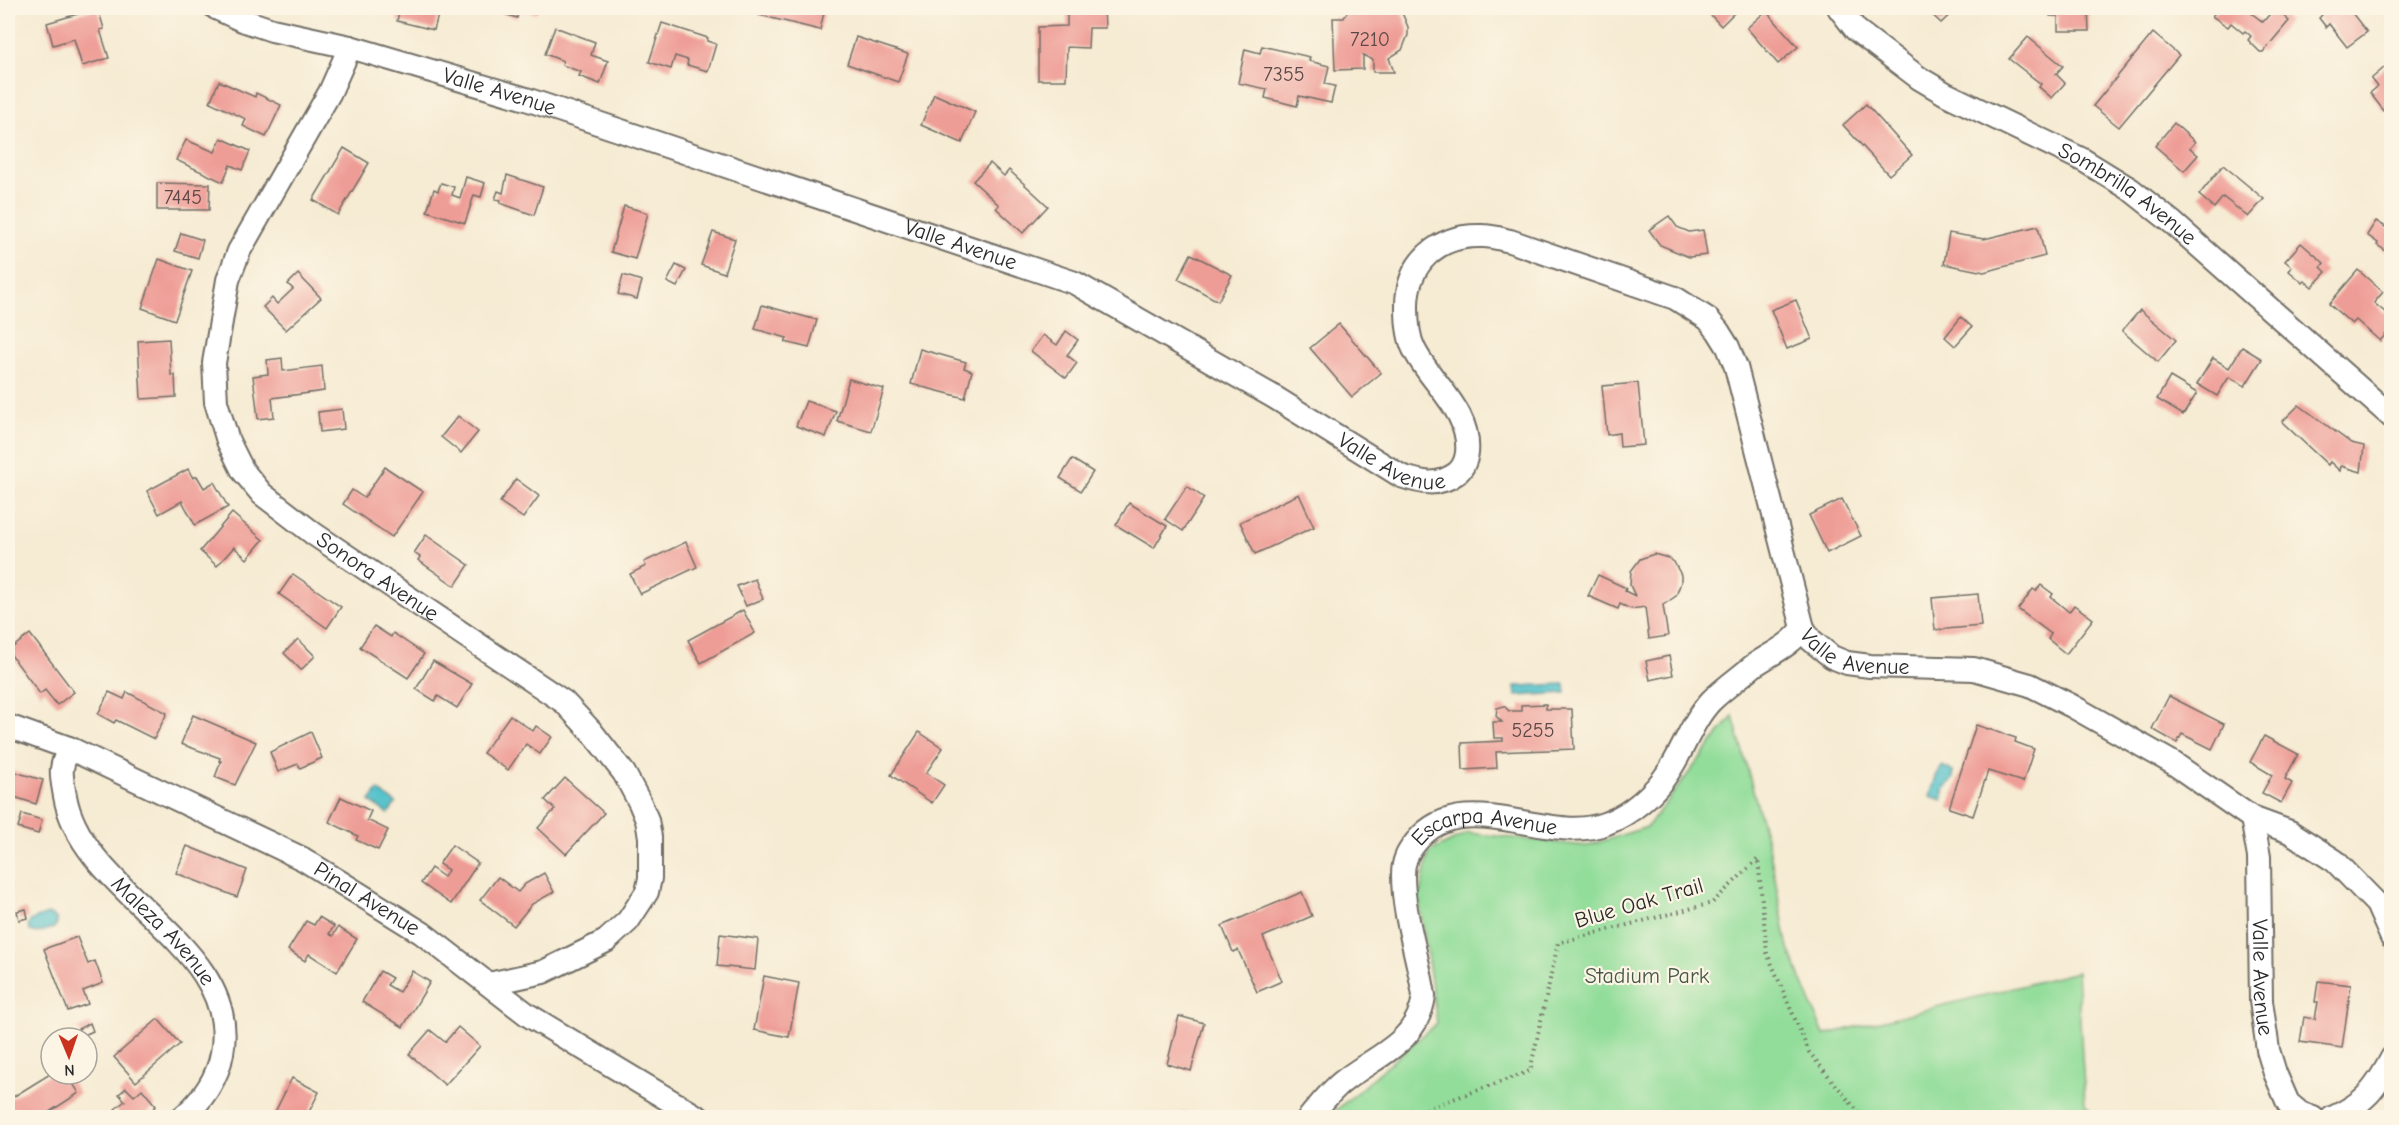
<svg xmlns="http://www.w3.org/2000/svg" width="2399" height="1125" font-family="'Comic Neue',sans-serif">
  <style>
    .green { fill: #92dd9a; stroke: #5e8462; stroke-width: 1.5 }
    .water { fill: #53c1ca; stroke: #3f767a; stroke-width: 1.5 }
    .building { fill: #ee9d96 }
    .lines { fill: none; stroke-linecap: round; stroke-linejoin: round }
    .minor-casing { stroke: #726e66; stroke-width: 26 }
    .path { stroke: #726e66; stroke-width: 4; stroke-dasharray: 1.5 4.5; stroke-linecap: butt }
    .minor { stroke: #fff; stroke-width: 22 }
    .labels { text-anchor: middle; dominant-baseline: central; stroke-width: 4.5; stroke-linejoin: round; paint-order: stroke }
    .number-label { font-size: 20px; fill: #5c4846 }
    .street-label { font-size: 22px; fill: #2b2b2b; stroke: #fcf5e5 }
    .park-label { font-size: 22px; fill: #455847; stroke: #fcf5e5 }
  </style>
  <rect width="100%" height="100%" fill="#fcf5e5"/>
  <filter id="ink" filterUnits="userSpaceOnUse"><feTurbulence type="fractalNoise" baseFrequency=".0167" numOctaves="2"/><feDisplacementMap in="SourceGraphic" scale="12" xChannelSelector="R" yChannelSelector="G"/><feConvolveMatrix kernelMatrix="1 2 1 2 8 2 1 2 1" color-interpolation-filters="sRGB"/></filter>
  <filter id="wash" filterUnits="userSpaceOnUse"><feTurbulence type="fractalNoise" baseFrequency=".008" numOctaves="4" result="noise"/><feDisplacementMap in="SourceGraphic" scale="24" xChannelSelector="R" yChannelSelector="G"/><feGaussianBlur stdDeviation="1.35" result="paint"/><feColorMatrix in="noise" values="0 0 0 0 0 0 0 0 0 0 0 0 0 0 0 0 0 1.4 0 .05"/><feComposite in="paint" operator="in"/></filter>
  <g filter="url(#wash)">
    <rect width="100%" height="100%" fill="#f6ebd3"/>
    <polygon class="green" points="1733,716 1770,852 1787,944 1824,1035 2077,972 2085,1104 2097,1117 1327,1118 1437,1023 1419,899 1429,852 1468,833 1587,846 1647,827"/>
    <g class="water">
      <polygon points="1565,684 1566,693 1516,696 1515,686"/>
      <polygon points="1942,766 1953,771 1953,779 1945,788 1942,800 1930,796 1936,776"/>
      <polygon points="378,790 396,803 388,814 370,801"/>
      <polygon points="48,914 56,918 57,923 54,928 37,933 30,931 28,926 31,920"/>
    </g>
    <g id="blocks">
      <g class="building">
        <polygon points="98,8 104,29 100,30 109,58 82,66 74,39 53,45 47,23"/>
        <polygon points="400,8 453,8 451,14 439,11 434,30 397,21"/>
        <polygon points="499,8 538,8 536,14 519,9 517,18 498,12"/>
        <polygon points="761,8 825,8 820,30 759,15"/>
        <polygon points="1067,8 1104,8 1105,28 1089,28 1088,48 1067,47 1066,80 1038,80 1038,27 1067,26"/>
        <polygon points="1349,8 1397,8 1402,13 1408,27 1408,35 1402,50 1389,58 1394,72 1373,72 1373,60 1363,55 1363,69 1335,70 1333,18 1344,18"/>
        <polygon points="1707,8 1739,8 1721,26 1705,9"/>
        <polygon points="1925,8 1957,8 1941,23"/>
        <polygon points="2050,8 2088,8 2089,31 2058,31 2058,16 2050,16"/>
        <polygon points="2219,8 2247,8 2246,9 2263,22 2274,9 2277,9 2289,21 2263,52 2260,52 2248,40 2251,36 2245,31 2243,33 2231,23 2228,27 2212,16"/>
        <polygon points="2317,8 2348,8 2367,32 2347,47 2329,24 2326,27 2319,18 2322,15"/>
        <polygon points="1766,11 1798,47 1778,64 1747,28"/>
        <polygon points="662,23 708,38 707,41 716,44 708,71 687,65 688,60 675,56 671,69 649,62"/>
        <polygon points="555,27 595,42 591,55 608,61 600,84 579,76 581,72 562,65 563,61 545,54"/>
        <polygon points="2153,33 2179,55 2119,127 2093,106"/>
        <polygon points="856,37 908,54 898,82 847,64"/>
        <polygon points="2028,37 2063,66 2056,74 2065,83 2052,98 2039,87 2041,84 2009,59"/>
        <polygon points="1262,46 1310,57 1309,61 1329,66 1325,84 1335,86 1331,103 1299,96 1297,106 1265,98 1267,89 1238,83 1245,49 1260,53"/>
        <polygon points="2385,67 2392,75 2392,110 2389,107 2384,111 2370,93 2377,87 2371,79"/>
        <polygon points="219,81 255,97 256,93 281,105 266,137 243,126 246,119 210,102"/>
        <polygon points="934,94 975,112 962,143 921,125"/>
        <polygon points="1866,104 1912,155 1889,175 1843,125"/>
        <polygon points="2174,123 2195,142 2190,148 2198,155 2184,171 2155,146"/>
        <polygon points="221,138 250,151 242,170 230,165 223,182 176,160 186,140 215,152"/>
        <polygon points="344,148 369,163 338,215 313,200"/>
        <polygon points="990,163 1004,176 1009,170 1048,206 1023,233 996,208 999,205 973,181"/>
        <polygon points="2223,165 2264,199 2248,217 2223,197 2214,208 2199,195"/>
        <polygon points="507,175 543,187 534,215 500,203 501,200 495,199 498,191 503,193"/>
        <polygon points="466,177 485,183 481,197 474,195 465,223 427,211 434,189 438,191 441,183 454,187 452,195 460,198"/>
        <polygon points="157,183 210,184 209,210 157,210"/>
        <polygon points="624,206 648,213 635,259 611,252"/>
        <polygon points="1669,216 1677,227 1689,232 1703,230 1707,255 1689,257 1660,245 1649,230"/>
        <polygon points="2376,221 2392,231 2392,255 2377,245 2378,243 2367,235"/>
        <polygon points="2038,226 2045,256 1984,272 1944,264 1949,233 1984,239"/>
        <polygon points="713,232 735,239 724,273 701,265"/>
        <polygon points="181,233 203,240 198,258 175,251"/>
        <polygon points="2301,243 2324,263 2321,267 2326,272 2312,287 2305,281 2303,283 2289,271 2292,267 2285,261"/>
        <polygon points="1191,254 1232,275 1218,301 1178,279"/>
        <polygon points="159,259 192,271 175,320 142,308"/>
        <polygon points="676,265 686,270 677,287 667,282"/>
        <polygon points="2358,270 2383,292 2374,303 2392,318 2392,327 2380,341 2356,320 2352,324 2329,304"/>
        <polygon points="298,274 321,298 286,330 263,307 272,298 277,304 293,289 288,284"/>
        <polygon points="623,275 642,281 637,299 618,294"/>
        <polygon points="1796,300 1812,339 1787,349 1771,310"/>
        <polygon points="762,305 817,320 809,348 785,342 787,338 755,329"/>
        <polygon points="2140,310 2176,340 2158,362 2122,331"/>
        <polygon points="1961,317 1972,327 1955,346 1945,337"/>
        <polygon points="1339,324 1381,373 1352,397 1310,348"/>
        <polygon points="1066,331 1078,340 1067,355 1077,363 1066,378 1031,351 1043,335 1057,345"/>
        <polygon points="169,339 171,375 175,375 176,397 141,399 138,341"/>
        <polygon points="2242,347 2262,359 2245,386 2229,377 2217,396 2197,384 2213,358 2229,368"/>
        <polygon points="920,349 966,362 964,368 972,371 965,398 911,384"/>
        <polygon points="282,358 283,371 322,366 324,391 272,398 274,417 258,419 253,376 268,374 267,360"/>
        <polygon points="2170,377 2197,393 2183,415 2157,399"/>
        <polygon points="849,379 884,389 871,431 837,421"/>
        <polygon points="1638,383 1644,445 1620,447 1619,433 1607,435 1602,386"/>
        <polygon points="806,401 836,411 826,437 796,426"/>
        <polygon points="2299,405 2351,443 2364,446 2361,472 2341,466 2340,471 2330,462 2328,465 2282,422"/>
        <polygon points="342,409 344,429 320,432 318,412"/>
        <polygon points="458,416 478,432 461,453 441,437"/>
        <polygon points="1072,459 1093,472 1081,491 1060,478"/>
        <polygon points="385,467 423,492 392,537 343,504 352,490 364,498"/>
        <polygon points="188,469 193,478 197,476 204,488 214,482 228,507 195,525 182,501 159,514 147,491"/>
        <polygon points="516,479 539,496 523,518 500,502"/>
        <polygon points="1187,486 1204,498 1183,531 1165,519"/>
        <polygon points="1299,494 1314,527 1255,554 1240,522"/>
        <polygon points="1842,499 1861,536 1827,553 1809,515"/>
        <polygon points="1129,503 1167,526 1154,548 1116,525"/>
        <polygon points="232,513 263,540 247,559 234,547 217,566 200,551"/>
        <polygon points="426,535 469,565 455,586 418,560 420,557 414,553"/>
        <polygon points="686,542 697,567 640,594 630,574 646,566 644,562"/>
        <polygon points="1654,554 1668,558 1674,562 1681,575 1681,582 1676,596 1663,605 1668,636 1649,639 1645,607 1631,609 1620,604 1618,609 1588,596 1598,575 1626,588 1625,591 1635,596 1630,585 1631,571 1640,559"/>
        <polygon points="293,574 341,607 327,628 279,594"/>
        <polygon points="755,579 763,599 746,606 737,586"/>
        <polygon points="2041,585 2053,594 2051,597 2069,612 2074,605 2093,619 2066,654 2048,639 2051,634 2018,609 2033,589 2036,591"/>
        <polygon points="1978,594 1981,626 1935,630 1932,598"/>
        <polygon points="743,610 755,633 701,663 688,640"/>
        <polygon points="374,626 391,637 393,633 424,654 408,678 360,647"/>
        <polygon points="30,634 74,692 57,705 45,690 40,694 8,651"/>
        <polygon points="298,639 315,656 301,670 284,653"/>
        <polygon points="1669,656 1673,675 1650,680 1646,661"/>
        <polygon points="433,661 472,684 457,708 438,696 435,701 416,689"/>
        <polygon points="109,692 124,699 127,692 167,713 154,739 116,720 114,723 98,714"/>
        <polygon points="2169,696 2224,724 2212,749 2182,734 2177,743 2152,729"/>
        <polygon points="1546,704 1546,709 1572,709 1574,749 1496,752 1497,768 1463,770 1462,743 1503,741 1503,738 1494,738 1493,722 1502,722 1496,716 1497,708 1504,706 1509,711 1521,711 1521,705"/>
        <polygon points="193,715 256,742 235,785 215,777 221,761 219,761 220,758 181,744"/>
        <polygon points="510,715 533,731 536,726 552,737 540,754 526,744 508,770 483,753"/>
        <polygon points="1976,725 2016,738 2015,742 2034,749 2023,782 1988,771 1973,816 1949,808"/>
        <polygon points="311,732 322,758 300,768 298,764 278,772 270,752"/>
        <polygon points="919,732 943,748 926,773 944,785 932,803 891,775"/>
        <polygon points="2264,736 2298,754 2285,779 2292,783 2281,803 2262,793 2272,775 2250,762"/>
        <polygon points="8,770 43,780 36,804 8,795"/>
        <polygon points="565,778 604,813 566,854 538,828 555,809 545,800"/>
        <polygon points="341,797 371,811 367,820 388,830 378,850 356,840 358,836 329,822"/>
        <polygon points="22,814 42,820 38,834 18,828"/>
        <polygon points="452,845 478,863 451,904 421,883 431,868 444,877 448,870 439,864"/>
        <polygon points="187,846 247,870 237,897 176,873"/>
        <polygon points="544,873 554,892 532,904 514,926 480,900 498,877 518,892 525,884"/>
        <polygon points="1302,892 1312,916 1263,937 1282,981 1257,992 1238,950 1233,952 1222,926"/>
        <polygon points="26,909 28,918 19,920 17,911"/>
        <polygon points="319,917 334,926 329,934 333,936 338,927 357,939 337,972 309,954 305,961 288,950 306,921 314,925"/>
        <polygon points="720,934 758,939 755,970 717,966"/>
        <polygon points="77,937 88,964 95,961 103,983 83,991 88,1004 68,1011 44,949"/>
        <polygon points="380,971 392,978 387,985 399,992 412,971 430,982 403,1027 362,1002"/>
        <polygon points="764,976 799,983 789,1037 754,1030"/>
        <polygon points="2318,981 2351,985 2342,1048 2300,1042 2304,1017 2315,1019 2318,1002 2315,1002"/>
        <polygon points="1179,1016 1204,1023 1191,1071 1167,1064"/>
        <polygon points="158,1019 180,1044 136,1082 114,1057"/>
        <polygon points="90,1023 93,1031 82,1036 78,1029"/>
        <polygon points="458,1027 480,1046 445,1085 409,1054 430,1030 445,1042"/>
        <polygon points="50,1074 67,1074 79,1093 40,1118 8,1118 8,1100"/>
        <polygon points="292,1078 319,1092 308,1114 315,1118 272,1118"/>
        <polygon points="126,1088 134,1096 142,1089 156,1106 142,1118 122,1118 115,1109 125,1101 119,1094"/>
        <polygon points="1184,1111 1192,1118 1180,1118"/>
      </g>
    </g>
  </g>
  <g filter="url(#ink)">
    <use href="#blocks" fill-opacity="0" stroke="#726e66" stroke-width="1.5"/>
    <g class="lines">
      <g class="minor-casing">
        <g id="minor">
          <path id="s1" d="M216,8L242,20L272,30L350,47L526,99L1075,283L1274,397L1401,476C1422,483 1438,487 1457,473C1463,468 1466,460 1467,453C1471,410 1431,384 1414,349C1408,337 1407,321 1407,308C1406,263 1438,234 1483,236C1492,236 1501,239 1510,241L1675,298L1708,319L1718,331L1728,347L1736,367L1803,628L1811,640L1832,657L1847,663L1870,666L1974,669L2030,685L2072,706L2173,763L2252,818L2290,832L2335,861L2377,904L2392,938"/>
          <path id="s2" d="M1839,8L1856,30L1919,78L1946,94L2083,160L2130,189L2173,223L2392,417"/>
          <path id="s3" d="M350,47L330,92L239,251L228,280L214,363L216,402L228,441L243,471L262,494L314,534L564,702L591,731L624,773L640,803L647,820L650,837V878L647,892L628,921L606,941L543,972L489,984"/>
          <path id="s4" d="M8,726L69,748L303,859L422,933L528,1015L699,1118"/>
          <path id="s5" d="M69,748C59,770 61,773 65,796C82,895 242,945 222,1053C218,1078 202,1101 182,1118"/>
          <path id="s6" d="M2252,818L2259,857L2261,1001L2268,1050L2275,1073L2288,1103L2300,1113L2313,1118"/>
          <path id="s7" d="M1309,1118C1319,1106 1329,1093 1341,1083C1375,1055 1417,1045 1424,996C1418,955 1403,916 1403,875C1403,861 1407,853 1416,842C1463,783 1548,847 1607,823C1631,814 1655,793 1669,771C1684,749 1692,721 1711,701C1723,689 1740,677 1753,666C1770,654 1792,645 1803,628"/>
          <path d="M2332,1118C2365,1103 2375,1090 2392,1058"/>
        </g>
      </g>
      <polyline class="path" points="1411,1118 1415,1113 1530,1071 1558,943 1712,903 1758,859 1767,953 1809,1052 1863,1118"/>
      <use href="#minor" class="minor"/>
    </g>
  </g>
  <g class="labels">
    <g class="number-label">
      <text x="1370" y="39">7210</text>
      <text x="1284" y="74">7355</text>
      <text x="183" y="197">7445</text>
      <text x="1533" y="730">5255</text>
    </g>
    <g class="street-label">
      <text stroke="none"><textPath href="#s1" startOffset="296">Valle Avenue</textPath></text>
      <text stroke="none"><textPath href="#s2" startOffset="346">Sombrilla Avenue</textPath></text>
      <text stroke="none"><textPath href="#s1" startOffset="782">Valle Avenue</textPath></text>
      <text stroke="none"><textPath href="#s1" startOffset="1268">Valle Avenue</textPath></text>
      <text stroke="none"><textPath href="#s3" startOffset="633">Sonora Avenue</textPath></text>
      <text stroke="none"><textPath href="#s1" startOffset="2272">Valle Avenue</textPath></text>
      <text stroke="none"><textPath href="#s7" startOffset="406">Escarpa Avenue</textPath></text>
      <text stroke="none"><textPath href="#s4" startOffset="399">Pinal Avenue</textPath></text>
      <text transform="translate(1639 903) rotate(-16)">Blue Oak Trail</text>
      <text stroke="none"><textPath href="#s5" startOffset="219">Maleza Avenue</textPath></text>
      <text stroke="none"><textPath href="#s6" startOffset="160">Valle Avenue</textPath></text>
    </g>
    <g class="park-label">
      <text x="1647" y="976">Stadium Park</text>
    </g>
  </g>
  <rect width="2399" height="1125" fill="none" stroke="#fcf5e5" stroke-width="30"/>
  <g transform="translate(69 1056) rotate(178)"><circle r="28" fill="#fcf5e5" stroke="#a8a49b" stroke-width="1.5"/>
  <path d="M0-4.5L10 22L0 15L-10 22Z" fill="#c8321e"/>
  <text y="-9" font-size="16" font-weight="bold" text-anchor="middle" fill="#2b2b2b">N</text>
  </g>
</svg>
